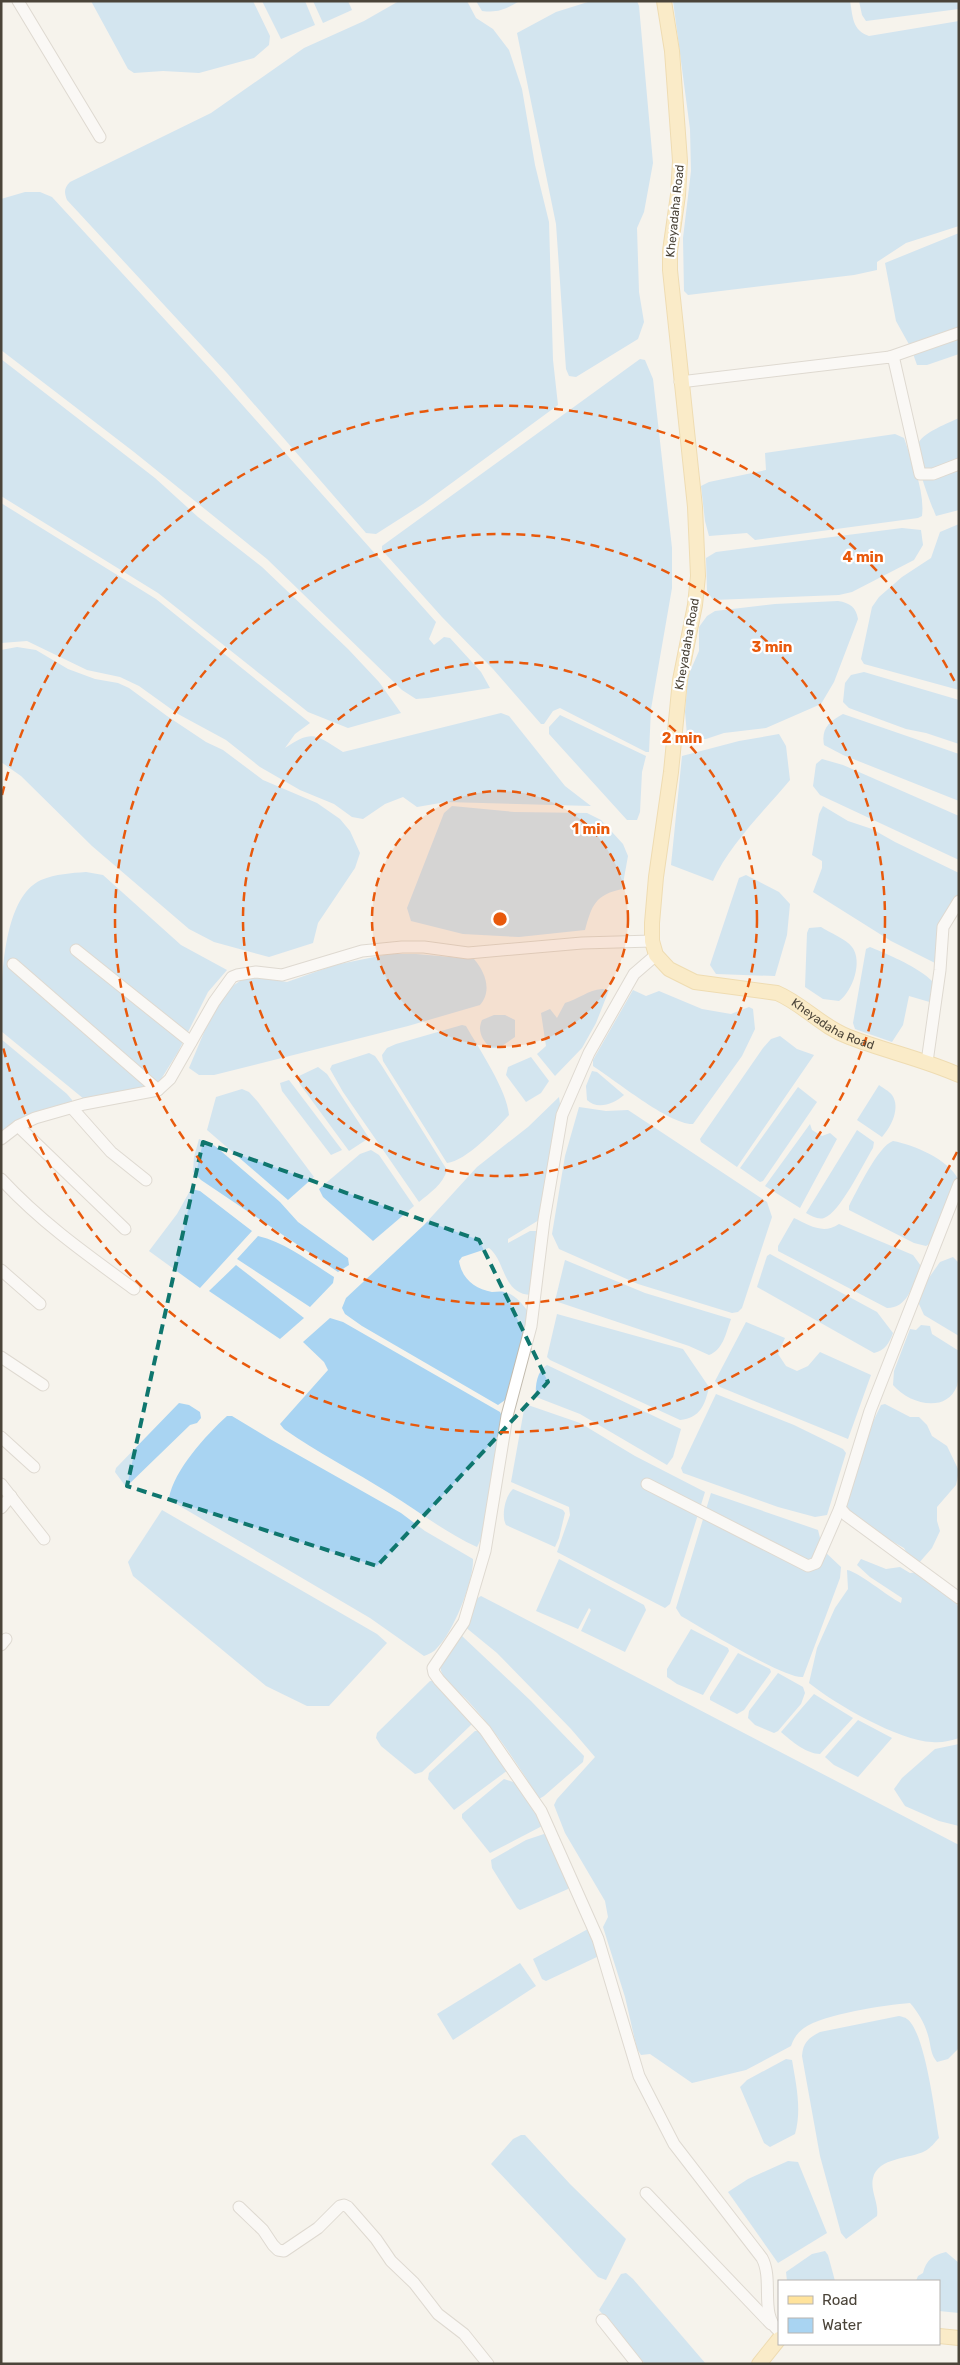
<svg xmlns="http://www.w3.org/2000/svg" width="960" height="2365" font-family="Rubik,sans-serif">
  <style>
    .water { fill: #a9d4f2 }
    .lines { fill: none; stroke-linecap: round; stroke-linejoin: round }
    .minor-casing { stroke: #c2bbae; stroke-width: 13 }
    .major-casing { stroke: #e6c16a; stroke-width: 16 }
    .minor { stroke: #fff; stroke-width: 11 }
    .major { stroke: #ffe39c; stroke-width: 14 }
    .marked { fill: none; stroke: #0f766e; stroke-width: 4; stroke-dasharray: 10 6; stroke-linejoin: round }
    .ring { fill: none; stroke: #e8590c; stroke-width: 2.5; stroke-dasharray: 9 6 }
    .labels { text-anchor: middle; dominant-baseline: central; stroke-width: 4.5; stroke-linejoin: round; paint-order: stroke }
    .street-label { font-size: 12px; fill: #4b4439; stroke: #fff }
    .centre { fill: #e8590c; stroke: #fff; stroke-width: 2.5 }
    .ring-label { font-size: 15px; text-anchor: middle; font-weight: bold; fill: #e8590c; stroke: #fff; stroke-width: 4.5; stroke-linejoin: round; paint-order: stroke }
  </style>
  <rect width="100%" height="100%" fill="#f6f3ec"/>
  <g class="water">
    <polygon points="91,1 253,1 270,36 269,45 254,58 199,73 163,71 134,73 128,69"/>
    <polygon points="262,1 305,1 315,25 281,39"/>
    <polygon points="313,1 348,1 352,10 323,23"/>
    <path d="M399,1H467L476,18L493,29L509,50L522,89L535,165L549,222L553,360L558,405L423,504L376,534L366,533L227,373L67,200C64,192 64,188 70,182L211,113L304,48L364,21Z"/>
    <path d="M476,1H520C505,9 500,13 482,11Z"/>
    <polygon points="591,1 637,1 639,6 653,163 644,212 637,228 639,292 644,322 638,339 576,377 569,376 566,369 556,224 517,33 556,12"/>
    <path d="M673,1H850C853,17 852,30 869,36L959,21V226L906,243L877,262V270L854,275L688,295L684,291L683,238L691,171L690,129Z"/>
    <polygon points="859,1 959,1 959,9 866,21 862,15"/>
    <polygon points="25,192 40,192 52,197 213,372 436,622 429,639 434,645 444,637 450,638 481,672 490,688 428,698 416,699 402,690 267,559 134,452 1,350 1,199"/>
    <polygon points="959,233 959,354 927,365 917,365 911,348 896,321 885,263"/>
    <polygon points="1,359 155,478 198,517 262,567 348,649 379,682 401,713 348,728 308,712 158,593 1,496"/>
    <polygon points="640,359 645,360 653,379 672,548 672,588 651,709 649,752 646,752 560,708 553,711 544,724 541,724 493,669 442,617 382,550 382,546"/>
    <path d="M959,418V510L936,516C930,501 911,455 919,442C925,432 948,423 959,418Z"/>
    <path d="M895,434L904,438C912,462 925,490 922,516L918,518L755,540L747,533L709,536L705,521L701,486L709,482L766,470L765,453Z"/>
    <path d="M1,503L156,599L310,723L295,734L285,748C313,729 316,735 343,752L501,713L509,716L565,786L591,806L446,802L417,807L403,797L385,804L363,819L352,817L334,804L300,790L260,767L226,740L178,714L139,686L120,677L87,670L27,641L1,643Z"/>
    <polygon points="959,524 959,690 864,664 861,659 872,607 879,597 902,577 931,558 940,532"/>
    <polygon points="902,528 921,530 923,545 914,560 852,592 839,595 713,600 707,591 706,558 716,552"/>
    <path d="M838,601C850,603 856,607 858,619L834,682L821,704L766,728L724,733L706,739H695L687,735L685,712L688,676L699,651V627L707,616L715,611L775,604Z"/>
    <polygon points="17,647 36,650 68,669 95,679 118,683 129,688 167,716 206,742 223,750 263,780 317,803 340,819 350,831 360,853 355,868 318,923 313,943 269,957 214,942 189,929 92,846 21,776 1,762 1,650"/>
    <polygon points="864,672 959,700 959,744 926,733 906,729 849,708 843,702 845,683 851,675"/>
    <path d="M843,714L959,754V801L843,755L824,745C821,728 829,722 843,714Z"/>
    <polygon points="560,715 646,756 642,772 640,812 637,820 627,820 549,734 549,727"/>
    <path d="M779,734L786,746L790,780C765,810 729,845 713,881L671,865L682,756L739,741Z"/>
    <polygon points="822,759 843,765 959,816 959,860 820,795 813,786 816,764"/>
    <path d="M452,806L514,812L587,813L601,820L623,844L628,856L622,889C595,895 592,905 585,930L519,937L463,934L411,921L407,908L444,813Z"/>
    <polygon points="823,806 848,821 872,829 895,842 959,873 959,901 946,913 937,964 891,941 813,892 822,868 822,861 812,855 819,814"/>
    <path d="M86,872L103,875L181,945L227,970L208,992L178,1052L158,1084L84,1099L1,1031C1,991 0,899 41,880C56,874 71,873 86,872Z"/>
    <polygon points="746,875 779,892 790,904 787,935 775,976 716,974 710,965 739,878"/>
    <path d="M821,927C830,933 846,939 852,947C863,961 853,991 839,1001L823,999L805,987L807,933L809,928Z"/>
    <path d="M870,947C882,952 960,982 933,1003L909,996L903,1025L892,1042L855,1029L853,1023L866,949Z"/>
    <path d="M389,954H416L474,959C486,973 492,991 480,1005L408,1026L214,1075H199L189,1068L210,1018L230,988L244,978L260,977L287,982L335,965Z"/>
    <path d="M602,989L609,990L596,1023L582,1048L555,1076L537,1054L546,1046L541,1013L550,1009L557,1018L565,1003C579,999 588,990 602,989Z"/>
    <path d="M633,990L646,996L659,991L702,1009L731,1014L749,1007L753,1009L755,1029L742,1056L693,1124C670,1125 615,1080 593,1066V1060Z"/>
    <path d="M494,1015H505L515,1020V1037L499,1048H490C482,1039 477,1031 482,1020Z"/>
    <path d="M462,1025L466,1026C479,1049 507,1090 509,1115C496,1129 466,1161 447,1163L383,1061L382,1055L387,1048L396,1044Z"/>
    <polygon points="780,1036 797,1049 814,1055 737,1167 701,1142 700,1139 763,1048 771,1039"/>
    <polygon points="1,1039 67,1094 72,1100 72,1104 1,1135"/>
    <path d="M369,1053L375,1056L382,1066L447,1170C443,1184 430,1193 419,1202L343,1092L330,1069L332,1065Z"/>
    <polygon points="531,1057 549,1081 541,1093 526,1102 506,1075 508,1067"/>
    <polygon points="318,1067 327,1074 369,1138 349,1151 299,1083 299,1076"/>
    <path d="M592,1071L597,1072L624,1095C614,1104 597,1110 587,1100L586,1086Z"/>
    <polygon points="289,1080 342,1150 331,1155 282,1091 280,1083"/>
    <path d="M879,1085C883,1088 889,1091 892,1095C901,1108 891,1127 882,1137L857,1120Z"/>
    <polygon points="798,1087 817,1102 763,1181 760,1182 740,1168"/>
    <polygon points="242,1089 249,1092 258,1102 314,1177 288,1200 207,1130 216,1097"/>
    <path d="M559,1097L561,1111L539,1220L508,1239V1243L530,1231H536L531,1295C502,1294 506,1261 489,1248L462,1257L459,1261C462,1279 475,1289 492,1292C496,1292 500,1291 504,1292C513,1293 524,1305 528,1312L508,1398L498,1405L362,1326L345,1314L342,1308L346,1298L424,1225L477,1167L528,1127Z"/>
    <polygon points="579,1107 606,1111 628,1110 767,1202 772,1217 742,1308 738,1312 732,1313 638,1284 559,1249 552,1234 565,1156"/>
    <polygon points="810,1124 812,1130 822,1136 830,1133 837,1139 800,1208 765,1186"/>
    <path d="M857,1130L874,1142L873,1148C863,1164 840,1213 824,1218C818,1220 812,1216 806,1213Z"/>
    <polygon points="199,1139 214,1145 280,1202 298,1222 348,1258 349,1265 338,1272 201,1180 193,1172 194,1157"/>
    <path d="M893,1141C914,1145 948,1159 958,1179L934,1241L926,1246L914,1243L849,1210V1206C857,1191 878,1146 893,1141Z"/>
    <polygon points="371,1150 379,1155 414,1206 373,1241 323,1197 319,1189 360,1154"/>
    <polygon points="191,1189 200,1191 252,1231 200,1288 149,1251 177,1214"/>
    <path d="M794,1218C809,1225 823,1235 839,1224L913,1255L921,1266C913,1283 909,1308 887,1308L778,1251V1246Z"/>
    <path d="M258,1236C285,1242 310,1262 334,1277L333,1283L310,1307L237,1259Z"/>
    <path d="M770,1254L877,1312L893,1333C889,1344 885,1350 874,1353L757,1287L767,1256Z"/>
    <polygon points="953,1257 959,1263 959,1336 924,1315 919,1304 921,1289 940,1262"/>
    <path d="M565,1260L645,1293L731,1319C726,1333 723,1350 709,1355L689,1346L555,1301Z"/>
    <polygon points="236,1265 304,1318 280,1339 209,1291"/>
    <path d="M557,1314L683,1349L709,1387C705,1405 700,1418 680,1420L550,1360L547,1357Z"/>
    <path d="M330,1318L343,1322L500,1412L503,1419L481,1539L477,1547C446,1533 418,1511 389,1493C354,1471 318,1453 284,1429L280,1424L328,1370L324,1362L303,1342Z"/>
    <polygon points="746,1322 785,1338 778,1354 786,1366 797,1371 808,1366 820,1352 871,1375 848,1439 720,1387 715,1381"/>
    <path d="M921,1325L930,1326L932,1334L959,1351C959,1361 960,1376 957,1386C946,1414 909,1404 893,1385L894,1371L910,1329L916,1330Z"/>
    <path d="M547,1365L681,1429L673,1457L667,1465L580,1414L536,1397C535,1385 537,1371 547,1365Z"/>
    <polygon points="716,1394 794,1425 843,1449 846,1453 827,1515 815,1517 778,1507 683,1473 681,1468"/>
    <polygon points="179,1403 189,1405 200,1412 201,1418 197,1423 190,1425 126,1487 115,1472 116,1468"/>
    <polygon points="525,1404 580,1423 635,1456 705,1492 670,1604 665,1608 557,1552 570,1515 569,1507 511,1482"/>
    <polygon points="885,1404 910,1417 919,1417 927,1425 932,1436 947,1446 959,1471 956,1485 937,1507 937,1521 940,1531 932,1548 918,1564 912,1562 904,1548 888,1539 845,1508 870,1428 881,1405"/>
    <path d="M227,1416H232L270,1439L401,1513L425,1531L473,1559C474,1581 453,1633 437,1648C434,1652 429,1654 424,1656L370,1618L173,1502L169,1498C174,1470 206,1435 227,1416Z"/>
    <path d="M513,1489L563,1510L565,1513L559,1538L555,1547L506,1525C501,1516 505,1496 513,1489Z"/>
    <path d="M711,1493L818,1530L823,1550L841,1567L840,1578L803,1677C787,1680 700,1627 681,1616L676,1608Z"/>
    <polygon points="162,1510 377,1634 387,1643 329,1706 307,1706 266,1686 133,1576 128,1562"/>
    <polygon points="559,1559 644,1605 646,1610 625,1652 581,1631 591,1610 589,1608 578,1629 536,1611"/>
    <path d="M861,1559L886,1569L900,1567L910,1573L921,1572L951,1594L959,1608V1738C950,1741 941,1743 932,1742C899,1741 835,1704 809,1683L817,1648L835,1608L848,1589L847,1570C859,1572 887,1596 901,1603L902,1598L870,1577L857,1565Z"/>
    <path d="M481,1596L959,1845V2048L948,2059L937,2062C931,2055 931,2048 929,2039C926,2026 919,2013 910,2003C886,2005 823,2014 804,2028C797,2033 794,2038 791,2046L746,2070L692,2083L650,2054L641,2055L637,2049L625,1997L603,1927L608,1917L605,1901L565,1833L554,1805L557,1799L595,1757L571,1729L497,1653L464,1626L476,1599Z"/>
    <polygon points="691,1629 728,1648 729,1651 703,1695 677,1684 667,1677 667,1669"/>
    <path d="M462,1636L531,1701L584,1756L583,1762L544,1796L539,1799C518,1764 495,1730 468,1701C458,1690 441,1681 440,1665Z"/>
    <polygon points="738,1653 770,1669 771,1672 744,1710 737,1714 710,1700 710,1697"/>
    <polygon points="778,1673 803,1687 805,1693 801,1704 778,1731 774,1733 755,1725 748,1718 749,1711"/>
    <polygon points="430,1681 437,1681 472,1724 422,1772 415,1774 381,1746 376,1738 377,1733"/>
    <path d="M814,1694L853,1718L820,1754C807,1754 791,1741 781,1732Z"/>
    <polygon points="858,1720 892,1738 858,1777 834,1765 825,1757"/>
    <polygon points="475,1731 479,1731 508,1770 454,1810 428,1779 429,1773"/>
    <polygon points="959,1744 959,1826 939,1821 905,1806 894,1789 902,1778 935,1749"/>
    <polygon points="504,1779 519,1784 544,1825 490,1853 462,1818 462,1814"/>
    <polygon points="544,1834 548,1835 571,1885 568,1889 520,1910 517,1908 492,1868 491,1860 526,1840"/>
    <polygon points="588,1929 599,1956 546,1981 542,1979 533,1959"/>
    <polygon points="520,1963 536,1986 453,2040 437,2014"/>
    <path d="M899,2016C902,2017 905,2017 907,2019C925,2031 935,2115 939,2138C935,2142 931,2148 925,2151C910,2159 878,2157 873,2178C870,2191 879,2203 877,2216L846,2239L841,2233L820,2156L802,2056C803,2043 808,2038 820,2032Z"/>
    <path d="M786,2059L792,2060C796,2084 802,2110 795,2134L770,2147L764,2143L740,2087L747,2080Z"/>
    <polygon points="521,2135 525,2135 570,2184 626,2239 606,2280 598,2277 491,2164 513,2139"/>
    <polygon points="788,2161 798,2162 827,2233 778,2263 728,2192 748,2179"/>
    <polygon points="825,2251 828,2255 835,2281 787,2281 786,2272 812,2254"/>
    <path d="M946,2252L959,2263V2313L939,2311V2281H916L918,2276L923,2273C926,2260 933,2255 946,2252Z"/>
    <polygon points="626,2273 633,2279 706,2364 645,2364 599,2310 621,2274"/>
  </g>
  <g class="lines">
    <g class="minor-casing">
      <g id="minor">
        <polyline points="18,1 100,137"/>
        <polyline points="890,357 959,333"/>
        <polyline points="680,382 890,357 894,360 920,474 933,474 959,464"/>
        <polyline points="76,950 191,1042"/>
        <path d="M656,955L634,974L589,1053L562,1115L544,1220L531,1326L507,1416L485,1551L464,1622L433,1668L434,1673L439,1680L485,1730L541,1811L598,1939L639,2076L674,2144L762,2258C774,2280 759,2315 779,2331"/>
        <polyline points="13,964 158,1090"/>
        <polyline points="927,1062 940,970 943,927 959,901"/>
        <polyline points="72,1108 111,1152 146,1180"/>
        <polyline points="18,1126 125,1229"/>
        <polyline points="1,1139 18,1126 35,1118 84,1104 158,1090 170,1079 214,1002 232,977 237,975 256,972 282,975 362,951 402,947 424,947 468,953 582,943 652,941"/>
        <path d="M1,1179C42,1223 86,1254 134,1289"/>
        <polyline points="959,1184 870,1411 840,1508 846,1515 959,1598"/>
        <polyline points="1,1270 40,1304"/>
        <polyline points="1,1357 43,1385"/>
        <polyline points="1,1437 34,1467"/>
        <polyline points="1,1484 44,1539"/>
        <polyline points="647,1484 808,1566 816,1563 840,1508"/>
        <polyline points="1,1508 11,1496"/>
        <polyline points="1,1645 6,1639"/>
        <polyline points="646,2193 771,2324"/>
        <polyline points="239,2207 263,2230 273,2245 278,2250 284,2251 318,2228 340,2206 344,2205 348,2207 376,2239 391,2261 414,2283 438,2314 464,2334 488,2364"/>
        <polyline points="602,2320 637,2364"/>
      </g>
    </g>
    <g class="major-casing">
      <g id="major">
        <path id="s1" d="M664,1L672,51L680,161L678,195L670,251V270L695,507L698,576L695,605L680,680L671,772L656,877L652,923V941L656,955L669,969L695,982L777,993C803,1004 822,1027 849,1037C885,1051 923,1059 959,1075"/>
        <polyline points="939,2336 959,2338"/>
        <polyline points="759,2364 779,2339"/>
      </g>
    </g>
    <use href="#minor" class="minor"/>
    <use href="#major" class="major"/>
  </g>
  <path d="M0 0H960V2365H0ZM203,1142L479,1240L548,1382L377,1566L127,1486Z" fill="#f6f3ec" fill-opacity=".55" fill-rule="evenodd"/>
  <path class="marked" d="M203,1142L479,1240L548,1382L377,1566L127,1486Z"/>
  <circle cx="500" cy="919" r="128" fill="#e8590c" fill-opacity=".12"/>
  <g class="ring">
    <circle cx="500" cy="919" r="128"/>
    <circle cx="500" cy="919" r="257"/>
    <circle cx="500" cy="919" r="385"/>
    <path d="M957 1152A513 513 0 0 1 2 1043M2 795A513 513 0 0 1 957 686"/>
  </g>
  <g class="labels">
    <g class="street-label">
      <text transform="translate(675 211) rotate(-84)">Kheyadaha Road</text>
      <text transform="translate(687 644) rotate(-80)">Kheyadaha Road</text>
      <text stroke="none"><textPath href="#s1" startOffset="1156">Kheyadaha Road</textPath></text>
    </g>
  </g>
  <circle cx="500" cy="919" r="8" class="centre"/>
  <g class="ring-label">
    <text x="863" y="562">4 min</text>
    <text x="772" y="652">3 min</text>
    <text x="682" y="743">2 min</text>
    <text x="591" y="834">1 min</text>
  </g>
  <rect width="960" height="2365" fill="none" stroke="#4b4439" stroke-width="5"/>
  <rect x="778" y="2280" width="162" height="65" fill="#ffffff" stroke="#b7b4b0"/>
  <rect x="788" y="2296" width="25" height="8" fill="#ffe39c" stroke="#b7b4b0"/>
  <text x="822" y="2305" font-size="15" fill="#4b4439">Road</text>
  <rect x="788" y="2318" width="25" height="15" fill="#a9d4f2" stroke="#b7b4b0"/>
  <text x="822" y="2330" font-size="15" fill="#4b4439">Water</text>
</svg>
